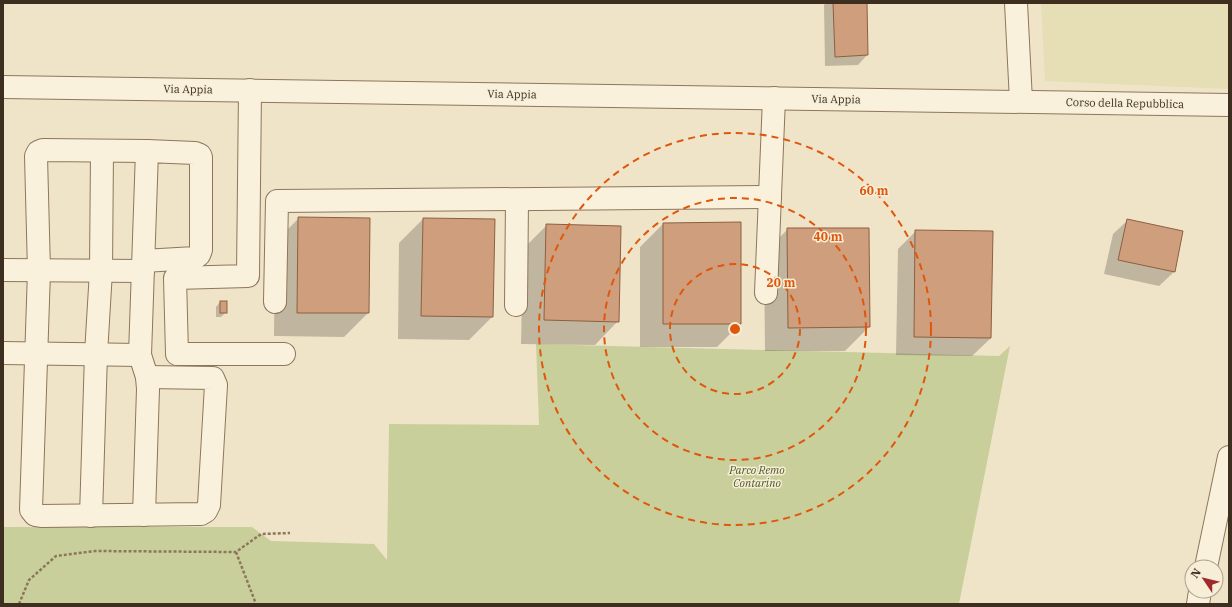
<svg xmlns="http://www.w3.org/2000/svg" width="1232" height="607" font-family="'IBM Plex Serif',serif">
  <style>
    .farmland { fill: #e6deb5 }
    .green { fill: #c9cf9b }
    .shadow { fill: #0003 }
    .building { fill: #cf9f7d; stroke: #8d5f41 }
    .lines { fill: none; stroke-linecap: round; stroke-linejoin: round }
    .minor-casing { stroke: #8d765c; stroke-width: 24 }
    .path { stroke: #8d765c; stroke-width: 2.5; stroke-dasharray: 3 2; stroke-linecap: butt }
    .minor { stroke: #faf1dc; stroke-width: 22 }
    .ring { fill: none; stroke: #df570d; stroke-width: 2; stroke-dasharray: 7 5 }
    .labels { text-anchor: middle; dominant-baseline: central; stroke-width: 3; stroke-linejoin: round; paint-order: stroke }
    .street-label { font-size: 11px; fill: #3d2e20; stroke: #f7eed8 }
    .park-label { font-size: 11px; font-style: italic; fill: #4d5a26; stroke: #f7eed8 }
    .centre { fill: #df570d; stroke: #f7eed8; stroke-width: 2 }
    .ring-label { font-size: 12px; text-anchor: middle; font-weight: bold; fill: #df570d; stroke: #f7eed8; stroke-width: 3; stroke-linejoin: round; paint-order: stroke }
  </style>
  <rect width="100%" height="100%" fill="#f0e4c8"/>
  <polygon class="farmland" points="1041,3 1229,3 1229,89 1045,81"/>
  <polygon class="green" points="536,344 999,356 1010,346 959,604 3,604 3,527 252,527 271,541 374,544 387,560 389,424 539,425"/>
  <g class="shadow">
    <polygon points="826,3 866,3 867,55 858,65 825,66 824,5"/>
    <polygon points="299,218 369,219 368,313 344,337 274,336 275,242"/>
    <polygon points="423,219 494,220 493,316 469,340 398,339 399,243"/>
    <polygon points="1128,220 1174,272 1159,286 1104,274 1113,234"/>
    <polygon points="663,224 740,324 717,347 640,347 640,247"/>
    <polygon points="547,225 618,321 595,345 521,344 523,249"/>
    <polygon points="788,229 869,327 845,351 765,351 764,253"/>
    <polygon points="916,231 991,338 972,356 896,355 898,249"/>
    <polygon points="220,302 226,312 221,317 216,317 216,307"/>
  </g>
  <g class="building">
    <polygon points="833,3 867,3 868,55 835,57"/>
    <polygon points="298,217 370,218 369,313 297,313"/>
    <polygon points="423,218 495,219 493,317 421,316"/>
    <polygon points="1127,219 1183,231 1175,272 1118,260"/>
    <polygon points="741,222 741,324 663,324 663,223"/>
    <polygon points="546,224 621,226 619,322 544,320"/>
    <polygon points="787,228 869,228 870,327 788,328"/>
    <polygon points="915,230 993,231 991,338 914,337"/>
    <rect x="220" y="301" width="7" height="12"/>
  </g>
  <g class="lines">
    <g class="minor-casing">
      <g id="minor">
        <polyline points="1016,3 1021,101"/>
        <polyline points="3,87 1229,105"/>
        <polyline points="250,90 248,276 175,278 177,354 284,354"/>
        <polyline points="143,261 195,258 199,255 201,250 201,157 200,155 195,153 147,151 140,355 147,377 148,389 144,515"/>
        <polyline points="3,270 143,271"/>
        <polyline points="766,293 774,98"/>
        <polyline points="275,302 277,201 770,197"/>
        <polyline points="516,305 517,200"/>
        <polyline points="3,353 140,355"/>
        <polyline points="147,377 213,378 216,385 209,505 206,511 201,514 41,516 35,515 31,510 39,271 36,156 38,152 43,150 147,151"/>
        <polyline points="91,516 96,354 101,271 102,151"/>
        <polyline points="1206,567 1229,457"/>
        <polyline points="1198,604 1200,591"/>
      </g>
    </g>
    <g class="path">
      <polyline points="236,552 256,604"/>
      <polyline points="19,604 29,580 56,556 95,551 236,552 261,534 290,533"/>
    </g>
    <use href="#minor" class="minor"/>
  </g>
  <g class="ring">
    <circle cx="735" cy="329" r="65"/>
    <circle cx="735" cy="329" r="131"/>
    <circle cx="735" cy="329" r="196"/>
  </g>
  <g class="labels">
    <g class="street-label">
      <text transform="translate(188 89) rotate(1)">Via Appia</text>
      <text transform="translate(512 94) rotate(1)">Via Appia</text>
      <text transform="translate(836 99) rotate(1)">Via Appia</text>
      <text transform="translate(1125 103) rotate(1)">Corso della Repubblica</text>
    </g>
    <g class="park-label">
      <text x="757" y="470">Parco Remo<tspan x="757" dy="13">Contarino</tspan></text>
    </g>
  </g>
  <circle cx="735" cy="329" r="6" class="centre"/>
  <g class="ring-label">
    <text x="874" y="195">60 m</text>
    <text x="828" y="241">40 m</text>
    <text x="781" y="287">20 m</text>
  </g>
  <rect width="1232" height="607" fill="none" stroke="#3d2e20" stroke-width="8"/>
  <g transform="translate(1204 579) rotate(305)"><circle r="19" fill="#f7eed8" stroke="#ada18e"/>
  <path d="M0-3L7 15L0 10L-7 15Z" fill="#9e2a2b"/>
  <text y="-6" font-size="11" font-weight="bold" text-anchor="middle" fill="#3d2e20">N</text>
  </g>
</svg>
